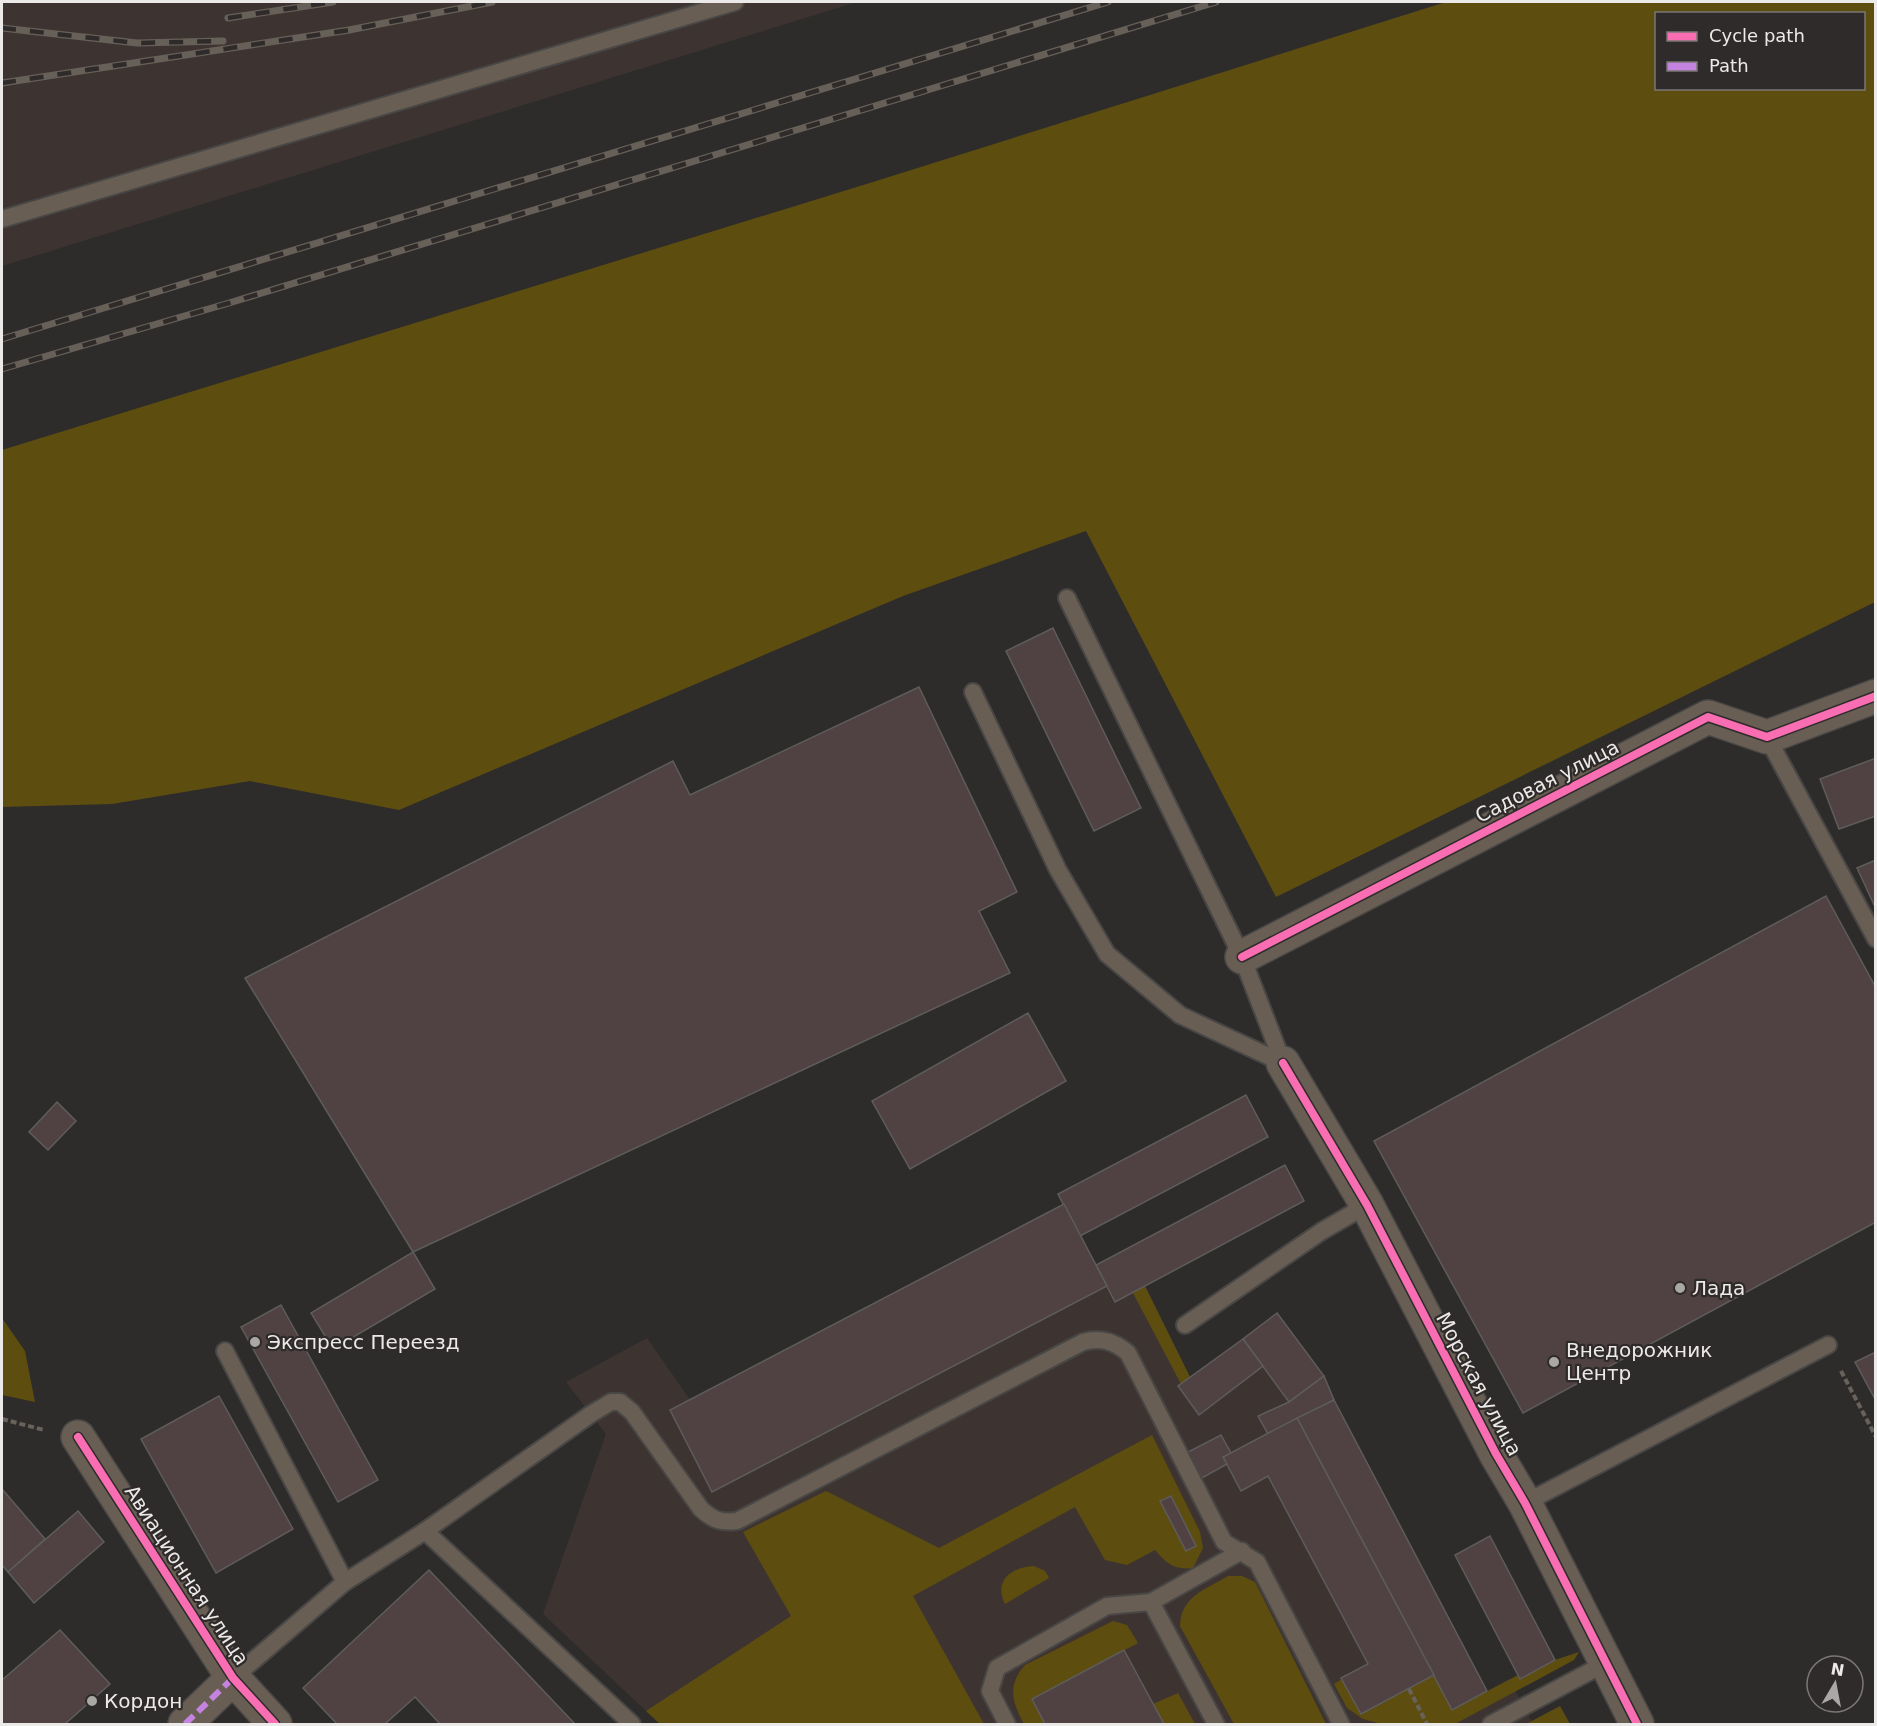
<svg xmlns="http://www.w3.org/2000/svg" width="1877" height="1726" font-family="'DejaVu Sans',sans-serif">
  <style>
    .built { fill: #3d3431 }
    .green { fill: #5d4e10; fill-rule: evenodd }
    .building { fill: #504243; stroke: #5e5c5c; stroke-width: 1.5 }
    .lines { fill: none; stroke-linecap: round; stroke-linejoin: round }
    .service-casing { stroke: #484746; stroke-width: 20 }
    .minor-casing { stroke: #484746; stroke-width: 36 }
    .path { stroke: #69625b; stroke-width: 4; stroke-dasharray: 6 3; stroke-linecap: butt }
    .service { stroke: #685e53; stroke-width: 16 }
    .minor { stroke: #685e53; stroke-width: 33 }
    .rail-casing { stroke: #676058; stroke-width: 7 }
    .rail { stroke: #2f2b2a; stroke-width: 4.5; stroke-dasharray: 14; stroke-linecap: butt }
    .quiet { stroke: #c483df; stroke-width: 6; stroke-dasharray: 12 6; stroke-linecap: butt }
    .cycleway-casing { stroke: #2f2b2a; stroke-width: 11 }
    .cycleway { stroke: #f96db3; stroke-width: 8 }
    .poi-dot { fill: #aaa8a6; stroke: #2f2b2a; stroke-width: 2 }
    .labels { text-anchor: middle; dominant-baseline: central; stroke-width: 4.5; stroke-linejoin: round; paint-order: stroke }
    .street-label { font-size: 20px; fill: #eceae9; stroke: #2f2b2a }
    .poi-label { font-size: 20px; fill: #eceae9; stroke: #2f2b2a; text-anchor: start }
  </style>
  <rect width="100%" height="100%" fill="#2e2c2b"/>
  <g class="built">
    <polygon points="2,2 857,2 2,266"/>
    <polygon points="1107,1286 1115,1302 1145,1286 1190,1377 1178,1386 1199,1415 1263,1366 1289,1402 1258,1417 1434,1675 1452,1710 1509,1679 1533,1724 660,1724 543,1614 606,1434 566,1382 647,1338 690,1400 670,1410 713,1492"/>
  </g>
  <g class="green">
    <path d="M1446,2H1875V602L1276,897L1086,531L903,596L399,810L250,781L112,804L2,807V450L873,182ZM1656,14H1864V88H1656Z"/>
    <polygon points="1145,1286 1190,1377 1181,1384 1133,1293"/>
    <polygon points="2,1318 25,1351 35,1402 2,1395"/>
    <path d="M1152,1435L1200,1532L1203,1548L1193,1568C1174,1570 1167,1564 1155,1550L1127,1565L1105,1560L1075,1507L913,1596L984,1724H660L646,1711L791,1616L743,1532L826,1491L939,1548Z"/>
    <path d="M1034,1566L1045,1571L1049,1578L1005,1604C993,1580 1012,1567 1034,1566Z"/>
    <path d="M1228,1576H1242L1255,1582L1326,1724H1234L1180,1626C1181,1596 1205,1590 1228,1576Z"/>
    <path d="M1113,1621L1127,1625L1138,1643L1032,1699L1045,1724H1024C1012,1702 1007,1685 1025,1665Z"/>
    <polygon points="1579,1652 1574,1660 1455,1724 1382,1724 1363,1719 1347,1708 1334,1684 1342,1679 1361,1714 1434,1675 1452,1710 1518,1675 1521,1679 1555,1660"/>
    <polygon points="1178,1693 1195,1724 1164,1724 1153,1704"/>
    <polygon points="1560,1706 1570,1724 1529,1724 1528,1723"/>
  </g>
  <g class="building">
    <polygon points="1053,628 1141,808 1094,831 1006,651"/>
    <polygon points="919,687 1017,892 979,911 1010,973 413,1252 245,978 673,761 690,795"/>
    <polygon points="1876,758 1876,816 1839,829 1820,779"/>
    <polygon points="1876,860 1876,909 1857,868"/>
    <polygon points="1826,896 1876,988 1876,1222 1523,1413 1374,1141"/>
    <polygon points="1028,1013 1066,1081 910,1169 872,1101"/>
    <polygon points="1246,1095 1268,1137 1080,1236 1058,1194"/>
    <polygon points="57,1102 76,1121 48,1150 29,1132"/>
    <polygon points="1285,1165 1304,1201 1115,1302 1096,1265"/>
    <polygon points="1064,1204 1107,1286 712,1492 670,1410"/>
    <polygon points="413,1252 435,1289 333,1349 311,1313"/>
    <polygon points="281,1305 378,1480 338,1502 241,1327"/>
    <polygon points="1277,1313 1324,1376 1289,1402 1243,1339"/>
    <polygon points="1243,1339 1263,1366 1199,1415 1178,1386"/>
    <polygon points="1876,1352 1876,1401 1855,1362"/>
    <polygon points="1324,1376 1334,1400 1268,1434 1258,1416 1289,1402"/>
    <polygon points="219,1396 293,1529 216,1573 141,1439"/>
    <polygon points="1334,1400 1487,1691 1452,1710 1297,1418"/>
    <polygon points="1297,1418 1434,1675 1361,1714 1341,1678 1368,1664 1268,1476 1241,1491 1223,1457"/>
    <polygon points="1221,1435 1231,1453 1223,1457 1227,1464 1202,1478 1188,1452"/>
    <polygon points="2,1489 45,1539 8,1572 2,1565"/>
    <polygon points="1171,1496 1196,1546 1186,1551 1160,1501"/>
    <polygon points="78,1511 104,1542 34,1603 8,1572"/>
    <polygon points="1490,1536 1555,1660 1520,1679 1455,1555"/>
    <polygon points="429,1570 575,1724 440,1724 415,1697 385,1724 337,1724 303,1688"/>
    <polygon points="60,1630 110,1684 65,1724 2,1724 2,1680"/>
    <polygon points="1124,1650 1164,1724 1045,1724 1032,1699"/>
  </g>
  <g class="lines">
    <g class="service-casing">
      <g id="service">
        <polyline points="2,219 735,2"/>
        <polyline points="1067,598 1242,957 1283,1063"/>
        <polyline points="973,692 1058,870 1107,954 1180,1015 1283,1063"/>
        <polyline points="1767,737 1876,939"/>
        <polyline points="1185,1325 1322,1231 1367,1205"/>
        <polyline points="225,1351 345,1582 233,1678"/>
        <polyline points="1525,1503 1828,1345"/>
        <path d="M425,1531L591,1414L611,1402H620L632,1412L701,1509C713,1520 721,1523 737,1521L1083,1342C1100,1337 1114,1341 1128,1353L1224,1542L1257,1562L1341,1724"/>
        <polyline points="345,1582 425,1531 632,1724"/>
        <polyline points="1151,1602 1216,1724"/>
        <polyline points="1007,1724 990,1691 997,1668 1107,1606 1151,1602 1242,1551"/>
        <polyline points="1491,1724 1606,1663"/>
      </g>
    </g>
    <g class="minor-casing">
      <g id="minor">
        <polyline points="1242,957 1708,717 1767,737 1876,696"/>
        <polyline points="1283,1063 1367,1205 1496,1454 1525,1503 1637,1724"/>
        <polyline points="78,1437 233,1678 275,1724"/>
        <polyline points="185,1724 233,1678"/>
      </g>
    </g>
    <g class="path">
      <polyline points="1841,1371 1876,1437"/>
      <polyline points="2,1419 44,1430"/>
      <polyline points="1409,1689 1427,1724"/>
    </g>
    <use href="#service" class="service"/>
    <use href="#minor" class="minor"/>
    <g class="rail-casing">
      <g id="rail">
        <polyline points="228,18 333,2"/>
        <polyline points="2,28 137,43 223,41"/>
        <polyline points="2,83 349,30 492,2"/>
        <polyline points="2,339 1108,2"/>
        <polyline points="2,369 229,303 1216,2"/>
      </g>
    </g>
    <use href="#rail" class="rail"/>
    <polyline class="quiet" points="185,1724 233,1678"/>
    <g class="cycleway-casing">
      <g id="cycleway">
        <polyline points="1242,957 1708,717 1767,737 1876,696"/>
        <polyline points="1283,1063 1367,1205 1496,1454 1525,1503 1637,1724"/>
        <polyline points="78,1437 233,1678 275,1724"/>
      </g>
    </g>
    <use href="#cycleway" class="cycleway"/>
  </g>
  <g class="poi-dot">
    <circle cx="1680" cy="1288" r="6"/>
    <circle cx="255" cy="1342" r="6"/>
    <circle cx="1554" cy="1362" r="6"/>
    <circle cx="92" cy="1701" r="6"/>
  </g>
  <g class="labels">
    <g class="street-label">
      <text transform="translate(1547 781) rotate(-27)">Садовая улица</text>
      <text transform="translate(1479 1384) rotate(62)">Морская улица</text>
      <text transform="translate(187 1575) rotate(57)">Авиационная улица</text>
    </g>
    <g class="poi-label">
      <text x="1692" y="1288">Лада</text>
      <text x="267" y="1342">Экспресс Переезд</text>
      <text x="1566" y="1350">Внедорожник<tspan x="1566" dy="23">Центр</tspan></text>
      <text x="104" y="1701">Кордон</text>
    </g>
  </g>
  <rect width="1877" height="1726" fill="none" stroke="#eceae9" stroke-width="6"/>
  <rect x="1655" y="12" width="210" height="78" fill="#2f2b2a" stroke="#7b7776" stroke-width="1.5"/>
  <rect x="1667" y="32" width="30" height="9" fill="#f96db3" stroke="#7b7776" stroke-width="1.5"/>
  <text x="1709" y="42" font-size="18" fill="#eceae9">Cycle path</text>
  <rect x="1667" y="62" width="30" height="9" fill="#c483df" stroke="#7b7776" stroke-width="1.5"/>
  <text x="1709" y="72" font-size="18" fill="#eceae9">Path</text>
  <g transform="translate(1835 1684) rotate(10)"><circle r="28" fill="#2f2b2a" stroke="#7b7776" stroke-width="1.5"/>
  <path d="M0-4.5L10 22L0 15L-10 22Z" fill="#aaa8a6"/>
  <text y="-9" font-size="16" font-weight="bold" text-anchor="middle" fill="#eceae9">N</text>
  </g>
</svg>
